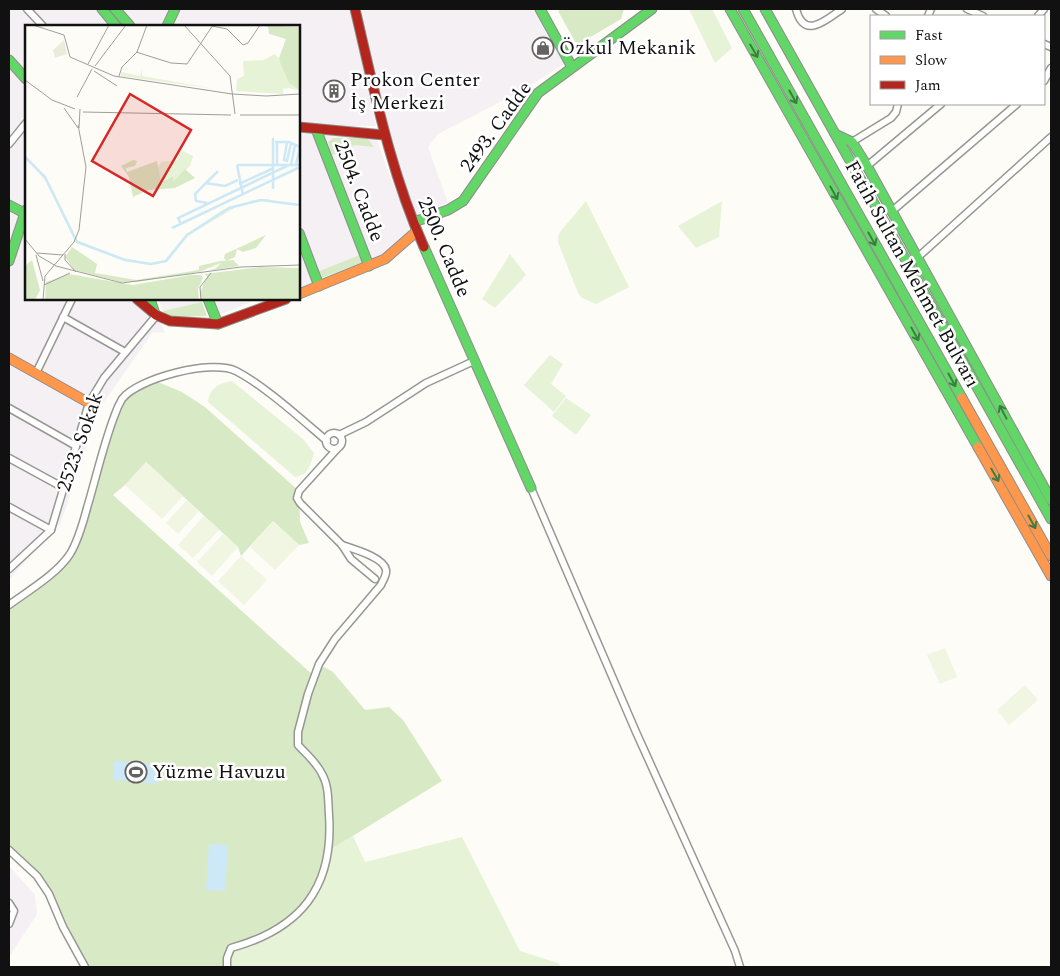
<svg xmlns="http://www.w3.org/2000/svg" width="1060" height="976" font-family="Spectral,serif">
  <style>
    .industrial { fill: #f5f0f3 }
    .green { fill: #e7f3d7 }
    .forest { fill: #d8eac5 }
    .pitch { fill: #f0f6e1 }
    .water { fill: #cde8f7 }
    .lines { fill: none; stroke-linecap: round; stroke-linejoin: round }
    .street-casing { stroke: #979795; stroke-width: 9 }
    .fast-casing { stroke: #8e8d8b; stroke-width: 11 }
    .slow-casing { stroke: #8e8d8b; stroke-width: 11 }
    .jam-casing { stroke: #8e8d8b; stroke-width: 11 }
    .street { stroke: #fffffe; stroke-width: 6 }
    .fast { stroke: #63d668; stroke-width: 9 }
    .slow { stroke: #ff974d; stroke-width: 9 }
    .jam { stroke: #b3261e; stroke-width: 9 }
    .oneway { stroke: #3e7d41 }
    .labels { text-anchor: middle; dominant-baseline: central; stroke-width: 5; stroke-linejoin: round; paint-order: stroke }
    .poi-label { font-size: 20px; fill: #111; stroke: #fff; text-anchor: start }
    .street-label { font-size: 20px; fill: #111; stroke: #fff }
    .inset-river { fill: none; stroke: #cde8f7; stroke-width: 2.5 }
    .inset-road { fill: none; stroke: #9f9e9b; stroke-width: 1 }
    .view { fill: #d62828; fill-opacity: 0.15; stroke: #d62828; stroke-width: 2.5 }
    .inset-edge { fill: none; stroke: #111; stroke-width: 2.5 }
  </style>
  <rect width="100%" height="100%" fill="#fdfcf7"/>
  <g class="industrial">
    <polygon points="9,9 350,9 376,126 324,126 299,123 299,26 26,26 26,299 152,299 165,333 153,332 101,406 61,522 9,580"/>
    <polygon points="361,9 536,9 564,64 516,94 438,134 428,147 448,203 415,216 389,129"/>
    <polygon points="299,130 376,138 410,229 406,235 388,252 375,261 299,290"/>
    <polygon points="158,299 201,299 202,302 163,311"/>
    <polygon points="213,299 258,299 219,315"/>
    <polygon points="9,866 35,895 37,914 9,957"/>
  </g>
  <g class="green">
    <polygon points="689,9 712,9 732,48 715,63"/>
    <polygon points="586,201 629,287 596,304 582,298 578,293 558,242 558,237 560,232"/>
    <polygon points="722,201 719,237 696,248 678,226"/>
    <polygon points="510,254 526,275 495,308 482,299"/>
    <polygon points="550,355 563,364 551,384 566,396 554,412 524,385"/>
    <path d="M232,381L303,439L314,453L310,466L305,474L295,477L208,402C209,388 220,383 232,381Z"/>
    <polygon points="566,398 591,415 576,435 552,416"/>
    <polygon points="353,836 365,862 462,837 520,951 558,963 562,967 227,967 231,948 330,850"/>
  </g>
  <g class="forest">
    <polygon points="562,9 624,9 621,19 577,45 558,11"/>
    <polygon points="333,138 367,138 374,147 355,145 332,155 328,142"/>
    <polygon points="360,255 363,262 319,279 317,272"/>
    <polygon points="202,302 207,316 165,317 163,311"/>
    <polygon points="153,380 182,392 205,407 299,491 300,522 309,543 299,545 273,521 241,556 238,547 146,462 125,485 113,495 314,676 319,664 333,672 365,710 389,707 403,720 442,781 330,850 312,897 283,926 231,948 227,967 85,967 49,894 9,850 9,605 41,581 70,553 122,399"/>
  </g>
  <g class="pitch">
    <polygon points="146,462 183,496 162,519 125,485"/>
    <polygon points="187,500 199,511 178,534 166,523"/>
    <polygon points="204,516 219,530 193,558 178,545"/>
    <polygon points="273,521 299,545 275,570 250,547"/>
    <polygon points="223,534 238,547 212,576 197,562"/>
    <polygon points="241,556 267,580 244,605 218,581"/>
    <polygon points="945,648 957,677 940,684 927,655"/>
    <polygon points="1025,685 1038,700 1009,725 997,710"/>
  </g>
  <g class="water">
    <polygon points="114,761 160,764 158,784 113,780"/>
    <polygon points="209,844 228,845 225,891 206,890"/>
  </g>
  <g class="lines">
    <g class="street-casing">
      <g id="street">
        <polyline points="27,9 43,26"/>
        <path d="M796,9C804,40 825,21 842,9"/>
        <polyline points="876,9 886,16"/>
        <polyline points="967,9 983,16"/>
        <polyline points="928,16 931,9"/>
        <polyline points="1038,16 1044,9"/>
        <polyline points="1044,44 1051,47"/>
        <polyline points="1044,81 1051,68"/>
        <polyline points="852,142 891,118 896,112 898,104"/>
        <polyline points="9,144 26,123"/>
        <polyline points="867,166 941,104"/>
        <polyline points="891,212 1017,104"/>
        <polyline points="917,258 1051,137"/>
        <polyline points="63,317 125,352"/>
        <polyline points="36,373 72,299"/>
        <polyline points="9,408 76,446"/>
        <circle cx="334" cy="441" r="8"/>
        <polyline points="339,435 366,422 426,383 474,361"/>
        <polyline points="337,449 299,491 297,498 300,503 342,545 351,559 375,579"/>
        <polyline points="9,458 64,488"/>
        <polyline points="531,488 636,732 735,951 740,967"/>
        <polyline points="9,507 51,530"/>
        <polyline points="9,569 51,530 89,403 104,378 156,316"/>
        <path d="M9,605C28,591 57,574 70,554C78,541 83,523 87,508C96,478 103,446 114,417C116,411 119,404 122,399C138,378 212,359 236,371C265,386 301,419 327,441"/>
        <polyline points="9,850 37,876 49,894 63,927 85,967"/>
        <polyline points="9,903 14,911 9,924"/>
        <path d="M227,967V958L231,948C300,929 334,888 329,815C328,801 329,786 322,774C317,763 306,754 298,745V732L308,694L319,664L335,639L381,585C383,580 387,575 386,570C384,557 353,549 342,545"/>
      </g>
    </g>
    <g class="fast-casing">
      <g id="fast">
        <polyline points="102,9 116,26"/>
        <polyline points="115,9 130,26"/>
        <polyline points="540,9 572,67"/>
        <polyline points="730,9 978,447"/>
        <polyline points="743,9 962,398"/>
        <polyline points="765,9 1051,519"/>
        <polyline points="167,26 175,9"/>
        <polyline points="9,60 26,79"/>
        <polyline points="316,129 369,266"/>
        <polyline points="835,134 852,142 867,166 1051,500"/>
        <polyline points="9,205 26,214"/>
        <polyline points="414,222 448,210 463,201 538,93 652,9"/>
        <polyline points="299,233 319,286"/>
        <polyline points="424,247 531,488"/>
        <polyline points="9,261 26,210"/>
        <polyline points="150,299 155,314"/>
        <polyline points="208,299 218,324"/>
      </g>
    </g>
    <g class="slow-casing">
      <g id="slow">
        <polyline points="299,294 385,259 417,231"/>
        <polyline points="9,358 89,403"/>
        <polyline points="962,398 1051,556"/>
        <polyline points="978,447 1051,576"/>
      </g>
    </g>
    <g class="jam-casing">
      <g id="jam">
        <path d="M355,9C374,89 390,171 424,247"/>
        <polyline points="299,127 384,135"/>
        <polyline points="137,299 156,315 170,321 218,324 286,299"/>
      </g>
    </g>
    <use href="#street" class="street"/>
    <use href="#fast" class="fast"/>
    <use href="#slow" class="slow"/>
    <use href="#jam" class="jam"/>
  </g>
  <defs><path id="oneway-shaft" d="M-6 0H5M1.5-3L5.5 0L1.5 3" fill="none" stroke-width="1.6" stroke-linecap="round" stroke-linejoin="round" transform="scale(1.25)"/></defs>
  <g class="oneway">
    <use href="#oneway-shaft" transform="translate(754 51) rotate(60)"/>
    <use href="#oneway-shaft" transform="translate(793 97) rotate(61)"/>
    <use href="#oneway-shaft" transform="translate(834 193) rotate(61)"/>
    <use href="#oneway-shaft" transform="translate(872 239) rotate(61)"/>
    <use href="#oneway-shaft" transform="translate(915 334) rotate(61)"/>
    <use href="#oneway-shaft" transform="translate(952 380) rotate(61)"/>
    <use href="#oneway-shaft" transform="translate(1003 412) rotate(-118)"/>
    <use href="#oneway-shaft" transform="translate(995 475) rotate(60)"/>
    <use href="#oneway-shaft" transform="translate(1032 522) rotate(61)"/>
  </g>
  <defs>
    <g id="shop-ring" transform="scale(1.125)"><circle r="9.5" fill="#fff" stroke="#646362" stroke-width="1.5"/><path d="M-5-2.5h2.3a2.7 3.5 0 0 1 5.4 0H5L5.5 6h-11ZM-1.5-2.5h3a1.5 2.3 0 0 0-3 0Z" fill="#646362"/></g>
    <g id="building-ring" transform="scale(1.125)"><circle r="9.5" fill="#fff" stroke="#646362" stroke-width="1.5"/><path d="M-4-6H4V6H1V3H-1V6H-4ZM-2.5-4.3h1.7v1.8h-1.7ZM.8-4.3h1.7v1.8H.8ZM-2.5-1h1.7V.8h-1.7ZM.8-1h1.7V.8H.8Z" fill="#646362"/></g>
    <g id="stadium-ring" transform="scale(1.125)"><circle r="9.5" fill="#fff" stroke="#646362" stroke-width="1.5"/><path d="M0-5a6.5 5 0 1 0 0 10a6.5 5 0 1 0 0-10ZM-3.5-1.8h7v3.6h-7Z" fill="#646362"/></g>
  </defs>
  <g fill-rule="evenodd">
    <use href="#shop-ring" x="543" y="48"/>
    <use href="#building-ring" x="334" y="91"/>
    <use href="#stadium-ring" x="136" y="772"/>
  </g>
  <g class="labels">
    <g class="poi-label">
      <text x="559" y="48">Özkul Mekanik</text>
      <text x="350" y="80">Prokon Center<tspan x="350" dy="23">İş Merkezi</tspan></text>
      <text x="152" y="772">Yüzme Havuzu</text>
    </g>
    <g class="street-label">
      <text transform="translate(496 127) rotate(-54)">2493. Cadde</text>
      <text transform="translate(359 191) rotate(69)">2504. Cadde</text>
      <text transform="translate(444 247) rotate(67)">2500. Cadde</text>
      <text transform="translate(912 274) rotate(61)">Fatih Sultan Mehmet Bulvarı</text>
      <text transform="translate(80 442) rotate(-71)">2523. Sokak</text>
    </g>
  </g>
  <g transform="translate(25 25)">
    <rect width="275" height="275" fill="#fdfcf7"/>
    <path d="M249,29L254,33L264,58L274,66L264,63L258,64V69L211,66L212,54L219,51L218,36L239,35ZM117,44V51L190,64L96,51V47L115,51ZM154,124L168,131L165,141L149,156L148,151L135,156L132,144L136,137L153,135ZM0,130L20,151L52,215L98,233L125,238L140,235L162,209L198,185L228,175L242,174L275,181L237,176L211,182L164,210L142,237L126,240L98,235L51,218L21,157Z" fill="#e7f3d7"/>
    <path d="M237,0L275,2V66L264,58L256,40L254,33L261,14L244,9L243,2ZM108,135L112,136L110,141L101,143L102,147L132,136L136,157L148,151L149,156L160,144L170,153L150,163L123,165L108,172L104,152L96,141ZM241,210L231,223L218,227L212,224L210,232L201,236L199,233L200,229ZM47,222L72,239L70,248L111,255L174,245V241L195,236L208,235L214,241L189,245L184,244H190L196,238L174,247L112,257H96L49,245L40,232ZM7,235L15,265L10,275H0V241ZM234,242L275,243V275H177L175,268L182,251L179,249ZM44,249L108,260L166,250H176L178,253L173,264L174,275H20L21,257Z" fill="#d8eac5"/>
    <path d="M39,15L42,29L30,33L28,25Z" fill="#e9eedb"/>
    <path class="inset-river" d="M248,113V164M250,117H264L275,122M262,117L259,135L262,136L266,118M252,118V140M0,132L20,152L52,217L100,235L126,239L141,236L162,210L204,183L236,175L275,180M212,140L218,170M212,140H275M266,140L270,120M271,140L275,122M180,158L200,161L213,155M214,159L249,143M182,178L171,176L170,169L193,146M156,199L153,193L264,140M147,203L275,142"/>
    <path class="inset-road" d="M8,0L39,10L45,32L89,51L207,69L241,71L275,69M159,0L205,51L210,89M187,1L202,4L218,20L223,18L235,0M111,27L146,38L162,39L188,0M63,39L84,0M70,41L101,0M69,46L92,61M94,51L97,42L112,27L122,0M0,55L27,75L50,84M52,72L67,44M39,83L53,103M58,87L206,90M215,90H275M54,103L55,84M0,214L14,231L31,241L97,258L216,242L275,240M12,228L38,230M40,229V235L51,247M11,230L18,256M19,260L45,248M18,275L20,251L49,217L54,205L61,142L53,100M176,275L175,262L186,248"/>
    <path class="view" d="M105,69L166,105L128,171L67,136Z"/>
    <rect width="275" height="275" class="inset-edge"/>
  </g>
  <rect width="1060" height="976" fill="none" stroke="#111111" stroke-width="20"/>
  <rect x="870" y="15" width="175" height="90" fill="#ffffff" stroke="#a0a0a0"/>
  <rect x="880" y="31" width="25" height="8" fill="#63d668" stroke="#a0a0a0"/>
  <text x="915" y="40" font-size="15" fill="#111111">Fast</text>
  <rect x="880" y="56" width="25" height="8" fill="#ff974d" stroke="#a0a0a0"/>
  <text x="915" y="65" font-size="15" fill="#111111">Slow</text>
  <rect x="880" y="81" width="25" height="8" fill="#b3261e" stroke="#a0a0a0"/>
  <text x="915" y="90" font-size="15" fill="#111111">Jam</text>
</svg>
